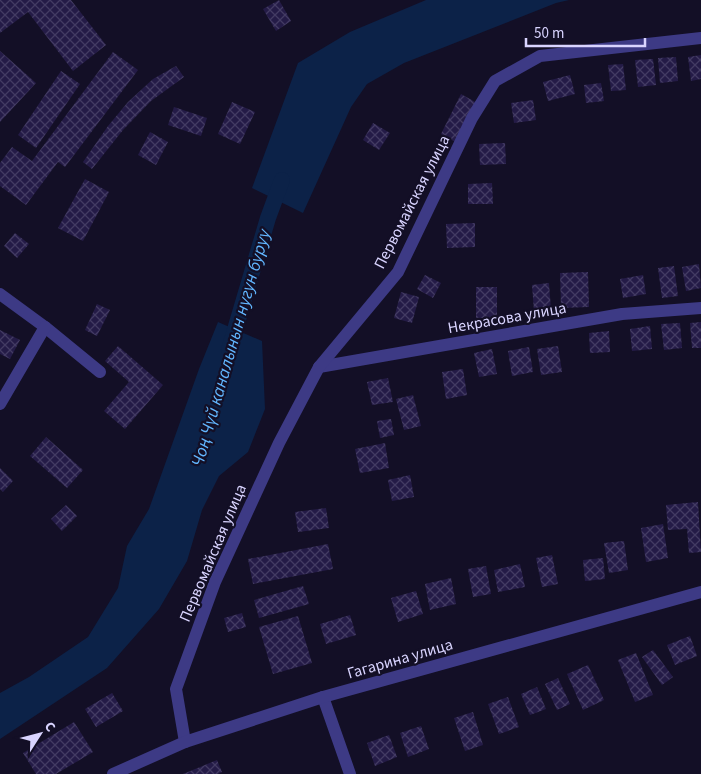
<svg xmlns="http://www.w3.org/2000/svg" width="701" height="774" font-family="'Source Sans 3',sans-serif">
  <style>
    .water { fill: #0c2248 }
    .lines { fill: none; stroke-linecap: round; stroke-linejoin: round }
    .canal { stroke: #0c2248; stroke-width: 16 }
    .building { fill: url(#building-cross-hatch) }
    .minor { stroke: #3d3a85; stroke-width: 12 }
    .labels { text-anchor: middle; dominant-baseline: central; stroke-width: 4.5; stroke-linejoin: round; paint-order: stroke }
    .street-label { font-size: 16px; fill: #d9d4ff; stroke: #130f26 }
    .water-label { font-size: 18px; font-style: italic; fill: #62b6ff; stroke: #130f26 }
  </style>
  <defs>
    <pattern id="building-cross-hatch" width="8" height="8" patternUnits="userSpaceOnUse" patternTransform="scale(1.25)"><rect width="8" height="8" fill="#241b47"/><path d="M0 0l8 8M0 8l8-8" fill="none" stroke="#433b63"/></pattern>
  </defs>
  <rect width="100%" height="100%" fill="#130f26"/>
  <g class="water">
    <polygon points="426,0 569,0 556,3 404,63 367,84 351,107 303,213 252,188 298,63 350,32"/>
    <polygon points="218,322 262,341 265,409 248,452 219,476 202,510 187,561 159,609 107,668 0,739 0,693 29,677 88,637 118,588 127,546 149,509 199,369"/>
  </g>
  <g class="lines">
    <polyline class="canal" points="229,350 268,218 282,180"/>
  </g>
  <g class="building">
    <polygon points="0,0 71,0 106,45 73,71 28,12 0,33"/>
    <polygon points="279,0 291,21 276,31 263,9"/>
    <polygon points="0,51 36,83 0,122"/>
    <polygon points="113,52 138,70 65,167 58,162 26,205 0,186 0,163 12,147 32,161"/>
    <polygon points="701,55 701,79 691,81 688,57"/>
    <polygon points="676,57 678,81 660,83 658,58"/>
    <polygon points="653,59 656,85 638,87 635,60"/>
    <polygon points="623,64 626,90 611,91 608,65"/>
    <polygon points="176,66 184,77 151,101 123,130 92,169 83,162 108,126 128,102 153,79"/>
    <polygon points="61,71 80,84 36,148 18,135"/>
    <polygon points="570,75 575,94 548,101 543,82"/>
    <polygon points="601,83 604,101 586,103 584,85"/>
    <polygon points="461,94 477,103 457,143 441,134"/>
    <polygon points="533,100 536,120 514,123 511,103"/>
    <polygon points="232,102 255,112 240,144 218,134"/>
    <polygon points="174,107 207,118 201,136 168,125"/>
    <polygon points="373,123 390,133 379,150 363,140"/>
    <polygon points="150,132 168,142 156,165 138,155"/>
    <polygon points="505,143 506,164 480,165 479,144"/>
    <polygon points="85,179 109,192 83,241 58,228"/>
    <polygon points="492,183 493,204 468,204 468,184"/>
    <polygon points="475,223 475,247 447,248 446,224"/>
    <polygon points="15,233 29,244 17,258 4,246"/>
    <polygon points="699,264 701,288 686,291 682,267"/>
    <polygon points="674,266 678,296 662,298 658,268"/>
    <polygon points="588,272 589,307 561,308 560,273"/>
    <polygon points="425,275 441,283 433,298 417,289"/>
    <polygon points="643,275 646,294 623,298 620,279"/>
    <polygon points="549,283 551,310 534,311 532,285"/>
    <rect x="476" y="287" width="21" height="31"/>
    <polygon points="401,292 419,297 412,323 394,318"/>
    <polygon points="97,304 110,310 97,336 85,330"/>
    <polygon points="701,322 701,348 692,348 690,323"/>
    <polygon points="680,323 682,348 664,350 661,324"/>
    <polygon points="650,326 652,349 632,351 630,329"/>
    <polygon points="0,330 20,340 10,359 0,354"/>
    <polygon points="609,331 610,352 590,353 589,333"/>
    <polygon points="118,346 163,385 125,429 104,411 129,382 105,361"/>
    <polygon points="558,346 562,372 541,375 537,349"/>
    <polygon points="529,347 533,372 512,376 508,351"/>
    <polygon points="492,349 497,374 479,377 474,353"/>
    <polygon points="463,369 467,395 446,399 442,372"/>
    <polygon points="388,378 393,402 372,405 367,382"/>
    <polygon points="413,395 421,426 404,430 396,399"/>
    <polygon points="391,419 394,435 380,438 377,421"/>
    <polygon points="46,437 83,470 67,488 30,456"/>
    <polygon points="385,443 389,468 360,473 355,449"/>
    <polygon points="0,468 13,481 3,492 0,489"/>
    <polygon points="410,475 414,497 392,501 388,480"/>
    <polygon points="698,502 701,552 689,553 687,529 668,530 666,505"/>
    <polygon points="66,505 77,516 62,531 51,519"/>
    <polygon points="326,508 329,528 298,532 295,512"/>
    <polygon points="663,524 668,558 646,562 641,528"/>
    <polygon points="624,541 628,570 609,573 604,543"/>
    <polygon points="328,544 333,569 253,584 248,559"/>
    <polygon points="552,555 558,584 542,587 536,558"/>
    <polygon points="603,558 605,579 585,581 583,560"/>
    <polygon points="520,564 525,587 498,592 494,570"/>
    <polygon points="486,566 491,594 473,597 468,569"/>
    <polygon points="451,578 456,604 430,610 425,584"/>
    <polygon points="303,586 309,604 259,618 254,600"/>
    <polygon points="416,591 423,614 398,622 391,598"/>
    <polygon points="242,613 246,627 228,632 224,618"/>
    <polygon points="350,615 356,635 326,644 320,624"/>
    <polygon points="298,616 312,663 273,674 259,627"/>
    <polygon points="690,636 697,656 675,665 667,645"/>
    <polygon points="653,650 673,677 662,685 642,657"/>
    <polygon points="636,653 653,695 635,702 618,660"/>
    <polygon points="588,665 604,700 583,710 567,674"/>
    <polygon points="558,678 570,704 557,710 545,684"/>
    <polygon points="537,687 546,709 530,715 521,694"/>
    <polygon points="112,693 123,711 96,727 85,709"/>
    <polygon points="508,697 519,727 499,734 488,704"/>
    <polygon points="473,712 483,745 465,751 454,718"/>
    <polygon points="74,722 93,752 56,774 36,774 23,753"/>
    <polygon points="421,726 429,749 408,757 400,733"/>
    <polygon points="389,735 397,757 375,766 367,743"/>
    <polygon points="217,760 222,772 218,774 183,774"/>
  </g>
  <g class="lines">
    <g class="minor">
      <polyline points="0,294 45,327 100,372"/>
      <polyline points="319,367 622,314 701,308"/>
      <polyline points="0,404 45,327"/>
      <polyline points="323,697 350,774"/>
      <polyline points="185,742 176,689 215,582 279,443 319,367 398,272 472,118 495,81 540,56 701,38"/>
      <polyline points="113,774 185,742 323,697 701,592"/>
    </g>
  </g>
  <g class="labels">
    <g class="street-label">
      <text transform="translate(412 202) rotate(-63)">Первомайская улица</text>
      <text transform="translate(507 318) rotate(-10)">Некрасова улица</text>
      <text transform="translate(213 553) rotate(-67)">Первомайская улица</text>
      <text transform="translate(400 659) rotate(-16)">Гагарина улица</text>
    </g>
    <g class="water-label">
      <text transform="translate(231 348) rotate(-74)">Чоң Чүй каналынын нугун буруу</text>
    </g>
  </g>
  <g transform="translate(40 734) rotate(54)" stroke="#130f26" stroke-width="4" paint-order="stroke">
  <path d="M0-4L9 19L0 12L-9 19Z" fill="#d9d4ff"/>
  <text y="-8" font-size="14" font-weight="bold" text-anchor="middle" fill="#d9d4ff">С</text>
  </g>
  <path d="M526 38v8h119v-8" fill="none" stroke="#d9d4ff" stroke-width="2.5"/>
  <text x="534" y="38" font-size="15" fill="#d9d4ff" stroke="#130f26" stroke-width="4" paint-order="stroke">50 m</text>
</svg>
